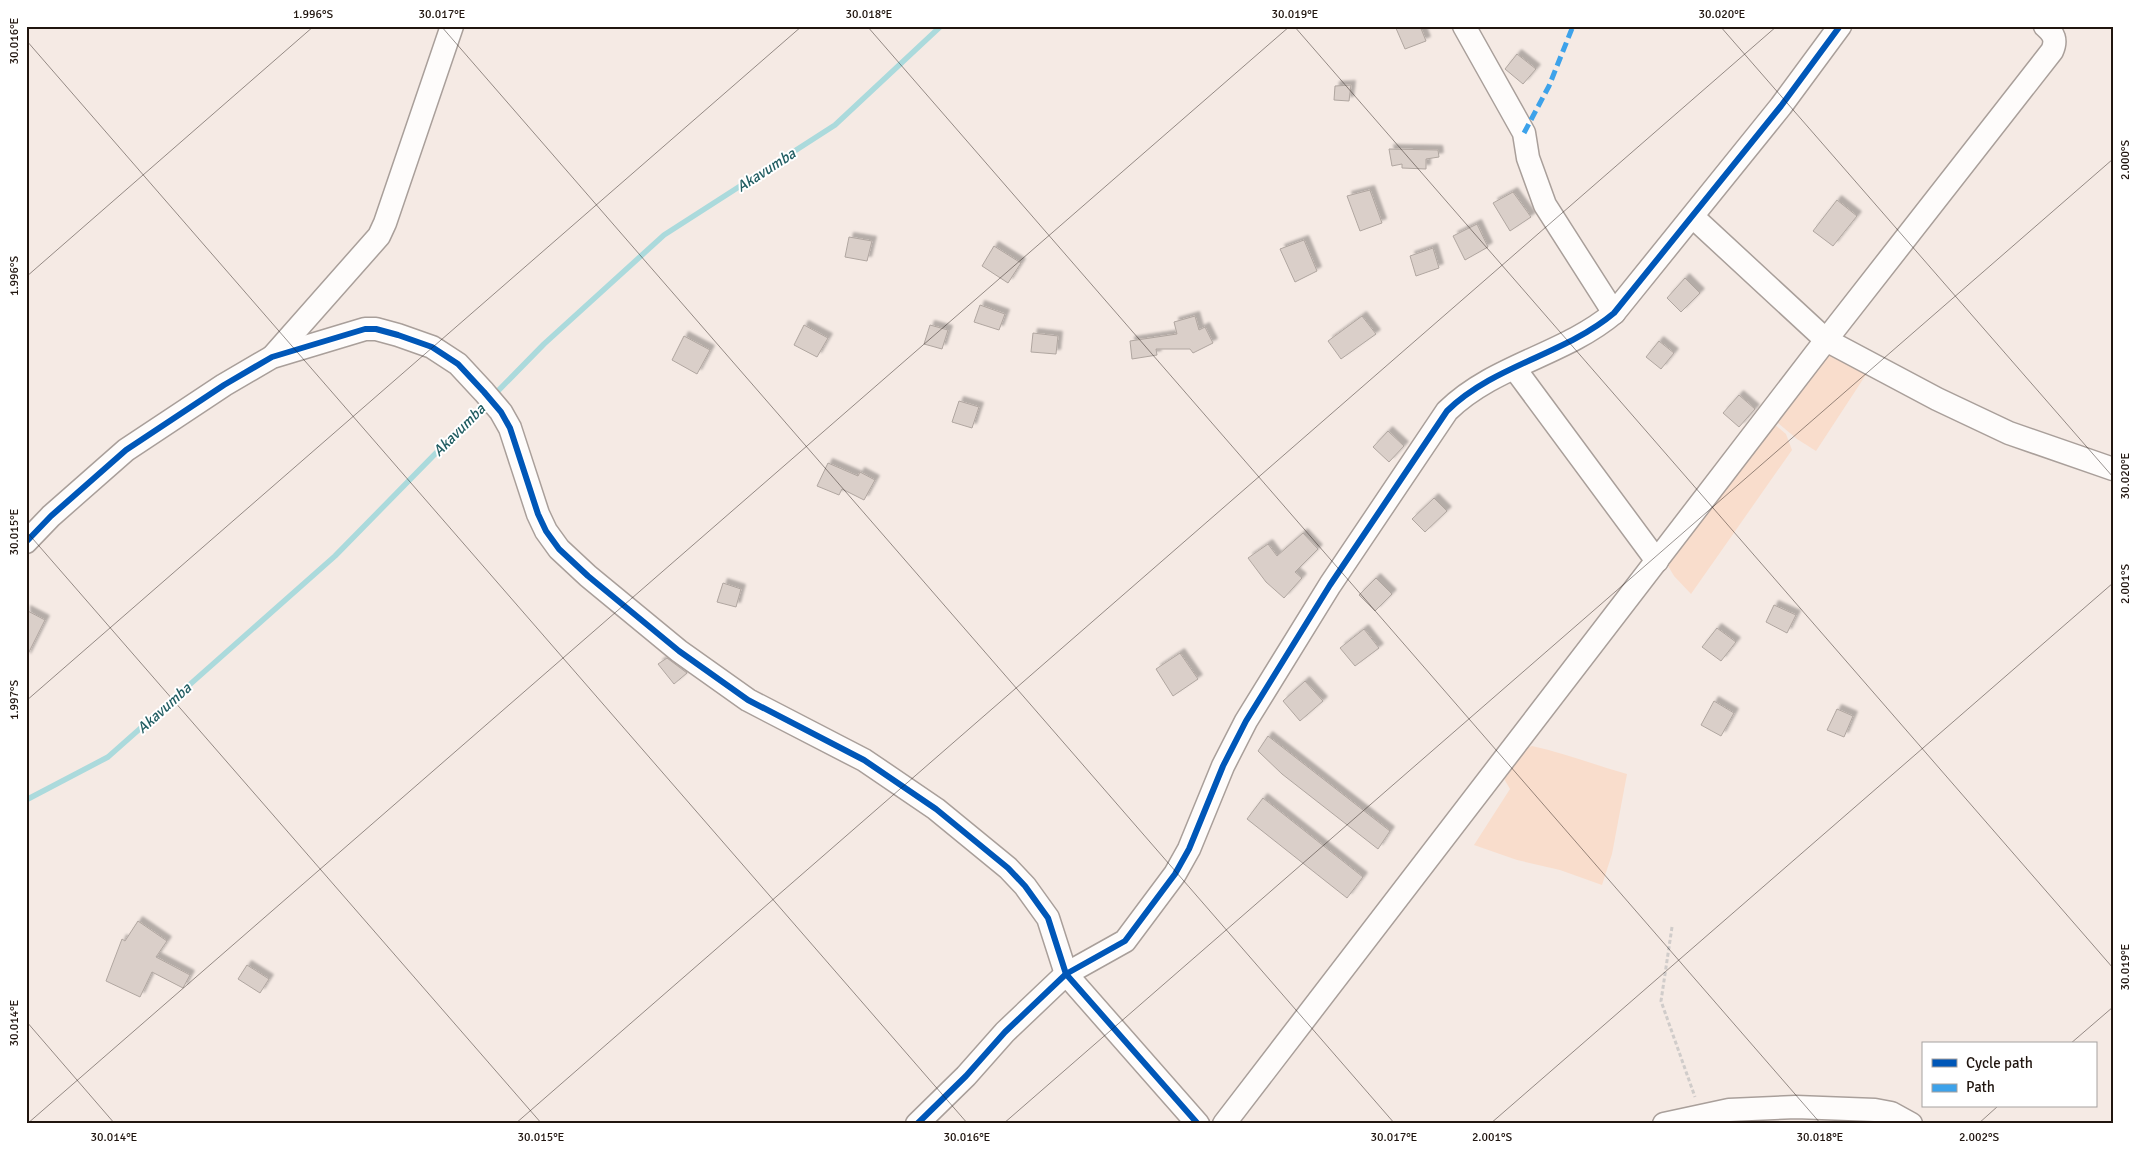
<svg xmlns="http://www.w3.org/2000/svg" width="2139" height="1150" font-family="Signika,sans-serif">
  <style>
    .green { fill: #f9ddcc }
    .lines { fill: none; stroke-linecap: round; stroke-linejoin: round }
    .stream { stroke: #abdadc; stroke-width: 5.5 }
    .building { fill: #dacfc9; stroke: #b0a6a0; filter: url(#shadow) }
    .minor-casing { stroke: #a99f9a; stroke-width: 25 }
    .path { stroke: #d0ccca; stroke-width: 3; stroke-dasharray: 4 2.5; stroke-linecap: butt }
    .minor { stroke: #fefcfb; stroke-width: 22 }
    .quiet { stroke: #3da2ea; stroke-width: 5; stroke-dasharray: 10 5; stroke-linecap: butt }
    .cycleway-casing { stroke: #fff; stroke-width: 9 }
    .cycleway { stroke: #0057b8; stroke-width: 6 }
    .ticks { fill: none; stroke: #20150f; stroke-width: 1; stroke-opacity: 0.45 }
    .labels { text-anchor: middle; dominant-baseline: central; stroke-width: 4; stroke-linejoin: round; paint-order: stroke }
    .water-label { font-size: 15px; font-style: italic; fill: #215d62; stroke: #fff }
    .neatline { fill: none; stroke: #20150f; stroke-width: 2 }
    .ticks-label { font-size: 12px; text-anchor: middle; fill: #20150f }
  </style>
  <defs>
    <filter id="shadow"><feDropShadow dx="4.5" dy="-4.5" stdDeviation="1" flood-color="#0004"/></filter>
  </defs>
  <rect width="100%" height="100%" fill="#f5eae4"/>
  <g class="green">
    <polygon points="1830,353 1869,370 1816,451 1797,439 1778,423 1779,416"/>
    <polygon points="1774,424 1786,434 1792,450 1691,594 1674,576 1667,564"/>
    <path d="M1532,746C1564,753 1595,765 1627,774L1612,854L1602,885L1560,870L1517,860L1474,845L1510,789L1503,777L1523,750Z"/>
  </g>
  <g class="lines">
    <g class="stream">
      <polyline points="493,396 544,344 664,235 835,125 941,26"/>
      <polyline points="26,800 108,757 335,556 486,402"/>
    </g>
  </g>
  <g class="building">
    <polygon points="1395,26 1420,26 1426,41 1405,49"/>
    <polygon points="1517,54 1536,69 1523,84 1505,69"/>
    <polygon points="1351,85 1349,101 1334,100 1335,86"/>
    <polygon points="1389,149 1438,150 1439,157 1426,159 1426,169 1402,168 1402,164 1392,166"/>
    <polygon points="1370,190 1382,223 1360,231 1347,196"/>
    <polygon points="1513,192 1531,217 1510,231 1493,203"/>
    <polygon points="1837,200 1857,216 1833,246 1813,231"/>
    <polygon points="1477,224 1488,247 1465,260 1453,236"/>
    <polygon points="849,237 872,241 867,261 845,257"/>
    <polygon points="1304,240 1317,271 1295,282 1280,249"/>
    <polygon points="994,246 1021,263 1008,283 982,266"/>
    <polygon points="1433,248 1439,268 1416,276 1410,256"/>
    <polygon points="1685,278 1700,293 1681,312 1667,298"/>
    <polygon points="980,305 1005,314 999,330 974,322"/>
    <polygon points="1195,316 1199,330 1205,327 1213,343 1193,353 1190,349 1156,349 1157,355 1132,359 1130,341 1177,334 1174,322"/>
    <polygon points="1362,316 1376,334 1341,359 1328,341"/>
    <polygon points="804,325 828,338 817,357 794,345"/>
    <polygon points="930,325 948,330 942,349 924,344"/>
    <polygon points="1033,333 1058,336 1056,354 1031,352"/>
    <polygon points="684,336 710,350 697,374 672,360"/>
    <polygon points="1659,341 1674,353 1661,369 1646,357"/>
    <polygon points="1739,395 1755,409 1739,427 1723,413"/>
    <polygon points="959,401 979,407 972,428 952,422"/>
    <polygon points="1388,431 1404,446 1389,462 1373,447"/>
    <polygon points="828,463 858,476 860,472 875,480 864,500 842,489 839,495 817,486"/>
    <polygon points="1434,498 1447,511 1425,532 1412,519"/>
    <polygon points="1303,533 1318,549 1295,572 1302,578 1284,598 1266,582 1248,558 1268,544 1277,556"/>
    <polygon points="1376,578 1392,594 1375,611 1359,595"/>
    <polygon points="723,583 741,589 736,607 717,602"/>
    <polygon points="1774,605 1796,615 1787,633 1766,622"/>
    <polygon points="26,610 45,620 26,658"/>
    <polygon points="1717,628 1736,642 1721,661 1702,647"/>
    <polygon points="1364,629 1379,648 1355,666 1340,648"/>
    <polygon points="1180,653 1198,679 1173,696 1156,669"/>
    <polygon points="667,658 687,673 674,684 658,664"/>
    <polygon points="1305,681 1323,701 1300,721 1283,701"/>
    <polygon points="1714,701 1734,713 1721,736 1701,725"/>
    <polygon points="1837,709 1853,716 1844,737 1827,730"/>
    <polygon points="1268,736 1390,831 1378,849 1282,774 1258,751"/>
    <polygon points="1263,798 1363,877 1347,898 1247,819"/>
    <polygon points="138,921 167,941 156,957 190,975 183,988 152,972 140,997 106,981 122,939 125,941"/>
    <polygon points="247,965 269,979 260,993 238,979"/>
  </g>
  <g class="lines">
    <g class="minor-casing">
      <g id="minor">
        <polyline points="1464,26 1524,133 1528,158 1545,205 1614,313"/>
        <polyline points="1693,217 1826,340 1937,399 2009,433 2113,469"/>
        <polyline points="273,356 379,236 385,223 452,26"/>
        <polyline points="1515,369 1657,561"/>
        <polyline points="26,542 51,516 126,450 224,385 272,357 365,329 376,329 398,335 432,347 458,364 484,392 501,412 510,428 538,514 546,531 559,549 588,576 679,651 748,700 864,760 936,809 1008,868 1025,886 1048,918 1066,974 1198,1124"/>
        <path d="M917,1124L966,1076L1005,1032L1066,974L1125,941L1175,874L1189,849L1223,766L1246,721L1330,585L1447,411C1494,365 1564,355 1614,313L1781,106L1840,26"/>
        <path d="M1224,1124L1826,340L2052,51C2057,40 2054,34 2045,26"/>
        <polyline points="1664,1124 1729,1110 1796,1107 1875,1110 1891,1113 1911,1124"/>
      </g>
    </g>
    <polyline class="path" points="1672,927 1661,1001 1695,1097"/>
    <use href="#minor" class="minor"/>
    <polyline class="quiet" points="1524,133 1549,86 1573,26"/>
    <g class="cycleway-casing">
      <g id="cycleway">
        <polyline points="26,542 51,516 126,450 224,385 272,357 365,329 376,329 398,335 432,347 458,364 484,392 501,412 510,428 538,514 546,531 559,549 588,576 679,651 748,700 864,760 936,809 1008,868 1025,886 1048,918 1066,974 1198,1124"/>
        <path d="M917,1124L966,1076L1005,1032L1066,974L1125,941L1175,874L1189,849L1223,766L1246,721L1330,585L1447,411C1494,365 1564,355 1614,313L1781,106L1840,26"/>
      </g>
    </g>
    <use href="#cycleway" class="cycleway"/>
  </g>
  <path class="ticks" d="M441,26L1395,1124M867,26L1821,1124M1294,26L2113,968M1720,26L2113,477M26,40L968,1124M26,277L314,26M26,531L542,1124M26,701L802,26M26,1021L115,1124M2070,1044L2113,1007M27,1124L1290,26M515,1124L1777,26M1003,1124L2113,159M1490,1124L2113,583M1978,1124L1998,1106"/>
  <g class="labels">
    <g class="water-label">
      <text transform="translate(766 170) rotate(-33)">Akavumba</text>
      <text transform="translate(459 430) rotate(-45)">Akavumba</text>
      <text transform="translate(164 708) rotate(-42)">Akavumba</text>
    </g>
  </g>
  <rect width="2139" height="1150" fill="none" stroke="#ffffff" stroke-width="55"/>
  <rect x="1922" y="1042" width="175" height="65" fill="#ffffff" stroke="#a6a19f"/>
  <rect x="1932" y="1059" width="25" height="8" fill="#0057b8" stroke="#a6a19f"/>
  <text x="1966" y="1068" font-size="15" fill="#20150f">Cycle path</text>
  <rect x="1932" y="1084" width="25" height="8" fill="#3da2ea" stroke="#a6a19f"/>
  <text x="1966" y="1092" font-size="15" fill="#20150f">Path</text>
  <rect x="28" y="28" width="2084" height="1094" class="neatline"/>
  <g class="ticks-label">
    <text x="313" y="18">1.996°S</text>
    <text x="442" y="18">30.017°E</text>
    <text x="869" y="18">30.018°E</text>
    <text x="1295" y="18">30.019°E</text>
    <text x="1722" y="18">30.020°E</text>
    <text transform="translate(14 41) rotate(-90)" y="4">30.016°E</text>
    <text transform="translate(2125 160) rotate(-90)" y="4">2.000°S</text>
    <text transform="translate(14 276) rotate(-90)" y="4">1.996°S</text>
    <text transform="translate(2125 476) rotate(-90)" y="4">30.020°E</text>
    <text transform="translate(14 532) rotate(-90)" y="4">30.015°E</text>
    <text transform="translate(2125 584) rotate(-90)" y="4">2.001°S</text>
    <text transform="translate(14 700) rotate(-90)" y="4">1.997°S</text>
    <text transform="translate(2125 967) rotate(-90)" y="4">30.019°E</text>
    <text transform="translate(14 1023) rotate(-90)" y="4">30.014°E</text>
    <text x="114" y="1141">30.014°E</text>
    <text x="541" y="1141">30.015°E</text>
    <text x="967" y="1141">30.016°E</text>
    <text x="1394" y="1141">30.017°E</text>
    <text x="1492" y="1141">2.001°S</text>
    <text x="1820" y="1141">30.018°E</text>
    <text x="1979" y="1141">2.002°S</text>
  </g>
</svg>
